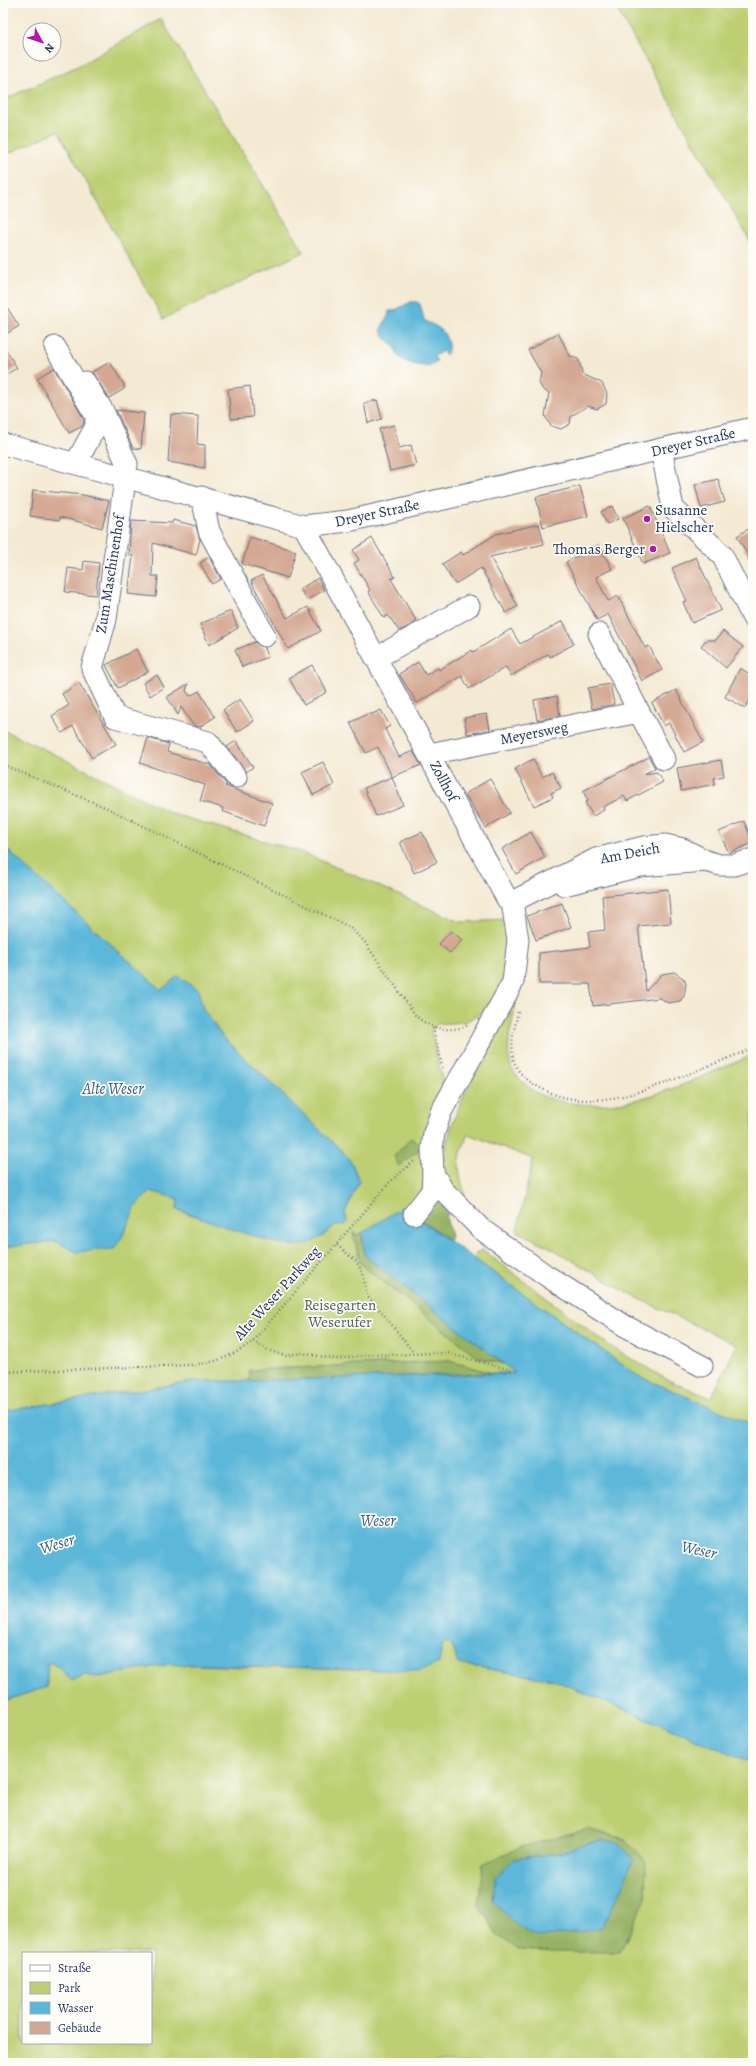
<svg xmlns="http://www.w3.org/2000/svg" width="756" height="2066" font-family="Alegreya,serif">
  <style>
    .green { fill: #bdcf72; stroke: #6c7f68; fill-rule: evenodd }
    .forest { fill: #96b264; stroke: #587061; fill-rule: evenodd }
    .water { fill: #5bb7d9; stroke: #3b739c }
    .building { fill: #d4a892 }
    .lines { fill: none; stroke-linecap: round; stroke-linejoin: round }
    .minor-casing { stroke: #677087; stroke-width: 23 }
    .path { stroke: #677087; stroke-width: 2.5; stroke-dasharray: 1 3; stroke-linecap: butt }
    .minor { stroke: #fff; stroke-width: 21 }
    .poi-dot { fill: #b5179e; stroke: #fdfcf7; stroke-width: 1.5 }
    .labels { text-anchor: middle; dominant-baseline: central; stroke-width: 3.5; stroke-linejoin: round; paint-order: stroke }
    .street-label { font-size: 15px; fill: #1b2f5e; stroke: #fdfcf7 }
    .poi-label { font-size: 15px; fill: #1b2f5e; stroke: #fdfcf7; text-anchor: start }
    .park-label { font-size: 15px; fill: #4c5f64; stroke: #fdfcf7 }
    .water-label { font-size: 16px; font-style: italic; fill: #315f89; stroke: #fdfcf7 }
  </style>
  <rect width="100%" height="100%" fill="#fdfcf7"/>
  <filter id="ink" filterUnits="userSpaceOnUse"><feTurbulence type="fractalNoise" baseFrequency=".025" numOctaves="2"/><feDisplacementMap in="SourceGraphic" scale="8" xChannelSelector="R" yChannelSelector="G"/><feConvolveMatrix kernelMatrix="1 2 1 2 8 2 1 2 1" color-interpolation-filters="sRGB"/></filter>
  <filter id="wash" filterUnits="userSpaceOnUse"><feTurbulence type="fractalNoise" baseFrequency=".012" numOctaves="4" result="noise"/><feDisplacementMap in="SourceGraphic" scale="16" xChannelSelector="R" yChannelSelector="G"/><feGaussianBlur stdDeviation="0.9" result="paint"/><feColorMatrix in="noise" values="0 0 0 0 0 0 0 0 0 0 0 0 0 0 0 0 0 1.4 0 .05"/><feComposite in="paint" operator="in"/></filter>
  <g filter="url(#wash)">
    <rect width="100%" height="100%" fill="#f4e9d2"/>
    <g class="green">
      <polygon points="613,3 753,3 753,246"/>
      <polygon points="161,19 304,252 163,319 58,131 3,156 3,100 78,66"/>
      <polygon points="3,730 46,750 173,814 299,851 460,922 507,920 513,951 494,1006 465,1022 437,1024 431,1032 445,1091 430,1175 410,1211 402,1207 363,1233 357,1235 353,1233 361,1264 479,1358 504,1364 516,1373 492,1373 449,1361 249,1370 250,1381 197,1381 3,1411 3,1247 56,1241 76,1252 122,1237 137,1204 151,1191 178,1199 177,1210 283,1245 322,1237 335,1225 347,1222 345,1212 359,1181 350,1159 222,1036 203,1009 198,990 161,990 3,846"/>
      <path d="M517,997C514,1018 505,1043 510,1063C513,1075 522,1081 531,1089C540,1096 550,1099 561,1101C628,1117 693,1079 753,1055V1425L638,1376L475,1259L476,1253L483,1250L611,1347L668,1380L711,1398L737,1345L629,1294L553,1249L517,1231L533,1159L468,1134C458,1159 456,1167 465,1193L461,1196C457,1191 451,1187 449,1182C427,1139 497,1037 517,997Z"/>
      <path d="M446,1642L452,1646L459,1664L554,1680L753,1763V2063H3V1701L47,1687V1667L50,1662L56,1665L72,1680L85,1675L97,1677L170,1664L267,1668L439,1663L442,1646ZM23,1953H151V2043H23Z"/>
    </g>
    <g class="forest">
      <polygon points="411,1138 422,1147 399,1166 394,1156"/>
      <polygon points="438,1196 452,1209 446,1217 451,1237 449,1240 418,1217"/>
      <polygon points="353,1232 357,1235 362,1233 365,1256 504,1364 479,1358 361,1264"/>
      <polygon points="449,1361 492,1373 250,1381 249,1370"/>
      <path d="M587,1829L626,1839L646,1862L645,1901L620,1952H555L519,1950L497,1935L478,1904L483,1864L518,1848ZM601,1840L570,1934L514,1859L558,1853Z"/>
    </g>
    <g class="water">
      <path d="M411,302H417L420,304L424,320C429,324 435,325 440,329C447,335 451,348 446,355L443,351L434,356L437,362L429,367C415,364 398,364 395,347L386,339L381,331C382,323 389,319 389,311H393Z"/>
      <path d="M3,846L161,990L178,976L198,990L203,1009L222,1036L350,1159L359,1181L345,1212L347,1222L345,1225H335C326,1233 317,1242 304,1245C280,1250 203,1218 177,1209L178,1199L151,1191L137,1204L122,1237L114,1249L76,1252L56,1241L3,1247Z"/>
      <polygon points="402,1207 638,1376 753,1425 753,1763 554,1680 459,1664 452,1646 446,1642 442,1646 439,1663 420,1671 170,1664 97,1677 85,1675 72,1680 56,1665 50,1662 47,1667 47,1687 3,1701 3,1411 197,1381 242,1381 515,1373 365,1256 362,1233"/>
      <path d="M601,1840L620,1843L633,1860L623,1886L602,1927C588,1930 549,1939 537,1936C521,1931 503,1912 493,1901L495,1878L514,1859L558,1853Z"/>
    </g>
    <g id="blocks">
      <g class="building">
        <polygon points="3,301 19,326 3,336"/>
        <polygon points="558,333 570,356 578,359 581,367 582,374 602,383 607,394 606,404 597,409 588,406 571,416 570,424 561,429 551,426 545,416 549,393 543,390 539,383 541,373 528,350"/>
        <polygon points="3,345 17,368 3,376"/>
        <polygon points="110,362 124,385 124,389 109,398 92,372"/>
        <polygon points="54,368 84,419 83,426 69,433 37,378"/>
        <polygon points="250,386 253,417 231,419 228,389"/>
        <polygon points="377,400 382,419 368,423 364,403"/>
        <polygon points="116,410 144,413 141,449 133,448"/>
        <polygon points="171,414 198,416 197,444 205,445 205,468 168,462"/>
        <polygon points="394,425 399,448 411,445 416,465 390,471 379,429"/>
        <polygon points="718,479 725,502 701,508 695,485"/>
        <polygon points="580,486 588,516 543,527 536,497"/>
        <polygon points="33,490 83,495 109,501 102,528 60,517 60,520 30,516"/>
        <polygon points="612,506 618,519 607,524 601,512"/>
        <polygon points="650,506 670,553 643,564 623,518"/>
        <polygon points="173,520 196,526 200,540 196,555 153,543 152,576 158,576 156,597 128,594 133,556 129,555 131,521 172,523"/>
        <polygon points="539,524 544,544 490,557 518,606 506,613 481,568 455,584 442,564 461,552 463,555 496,534"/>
        <polygon points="753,526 753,564 737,536"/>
        <polygon points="250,537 296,551 288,578 242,564"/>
        <polygon points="372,538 395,577 391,579 417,622 399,631 388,615 384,618 368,591 370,590 354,563 359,560 353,550"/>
        <polygon points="599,545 612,569 596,577 608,601 618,596 645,648 649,646 662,670 642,681 608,614 597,620 566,562"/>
        <polygon points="209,557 221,579 212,584 200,563"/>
        <polygon points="696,557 721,610 692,623 683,602 687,601 672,568"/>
        <polygon points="84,561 99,563 96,595 65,592 68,568 83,570"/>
        <polygon points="262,575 287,618 308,607 321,631 288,649 251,581"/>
        <polygon points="318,578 324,590 307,600 300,589"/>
        <polygon points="231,611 238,628 209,645 200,624"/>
        <polygon points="563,621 574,644 550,657 548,654 511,676 506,667 469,689 462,676 417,703 399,674 418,662 426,675 438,668 439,670 472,650 473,652 511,629 520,644"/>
        <polygon points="723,631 743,647 726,668 701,646 706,640 716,640"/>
        <polygon points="255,642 265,648 268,657 242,667 235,650"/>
        <polygon points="136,649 148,672 118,688 106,665"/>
        <polygon points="312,665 327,692 304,705 289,678"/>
        <polygon points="740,668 753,676 753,694 745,708 725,697"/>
        <polygon points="157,675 164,687 150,696 143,683"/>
        <polygon points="79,683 116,744 92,758 73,726 62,733 52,716 69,705 62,694"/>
        <polygon points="188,684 186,691 190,696 199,691 215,717 199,727 193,725 181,707 178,715 167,697"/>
        <polygon points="610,684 614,704 592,709 588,688"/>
        <polygon points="676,690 703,742 684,752 669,723 664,726 652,703"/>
        <polygon points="557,696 560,716 537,720 534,700"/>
        <polygon points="240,699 254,721 237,732 223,710"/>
        <polygon points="381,710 390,726 385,729 399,757 413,751 421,765 392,777 378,747 366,753 350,723 369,713 370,715"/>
        <polygon points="487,714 490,730 467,734 464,718"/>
        <polygon points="148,738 169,744 167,752 211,765 227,785 225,786 272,803 264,826 222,811 223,808 200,801 205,785 140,763"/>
        <polygon points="236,741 253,767 246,772 227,747"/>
        <polygon points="649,757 655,768 644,774 657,772 663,782 627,801 624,796 603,807 604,810 593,816 585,802 588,801 583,791"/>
        <polygon points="533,759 542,777 552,772 561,788 551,793 553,797 534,806 515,769"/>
        <polygon points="721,760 724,776 714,778 715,784 681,791 677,768"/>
        <polygon points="323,762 334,785 313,795 302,772"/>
        <polygon points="392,777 403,805 376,816 364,788"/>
        <polygon points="490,779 510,813 486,828 465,794"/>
        <polygon points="744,821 753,843 729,853 719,832"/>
        <polygon points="422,832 437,862 414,873 400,842"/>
        <polygon points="531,832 545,857 516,874 502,849"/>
        <polygon points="668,889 671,923 638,926 646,991 662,974 674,972 684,979 686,984 684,996 680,1001 668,1003 660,998 593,1006 590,984 539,984 539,953 590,947 588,932 605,930 602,896"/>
        <polygon points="562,903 571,927 536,940 527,916"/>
        <polygon points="451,931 462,940 450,953 439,944"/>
      </g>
    </g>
  </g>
  <g filter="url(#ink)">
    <use href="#blocks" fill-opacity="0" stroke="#677087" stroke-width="1"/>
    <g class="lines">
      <g class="minor-casing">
        <g id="minor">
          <polyline points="55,347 96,416 96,426 76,463"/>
          <polyline points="85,382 103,411 127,464 106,619 92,668 115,717 208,742 236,777"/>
          <polyline points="3,444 304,526 348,521 753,428"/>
          <polyline points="661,449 673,508 722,555 753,618"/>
          <polyline points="202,497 209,531 265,636"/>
          <polyline points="304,526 501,888 507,899 512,902"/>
          <polyline points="599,634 639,712"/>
          <polyline points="376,658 469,606"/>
          <polyline points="429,754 639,712 664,759"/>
          <polyline points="564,885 640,866 706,861"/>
          <polyline points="512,902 518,940 513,982 441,1112 434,1133 432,1149 433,1173 443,1190 481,1229 547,1276 625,1326 702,1366"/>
          <polyline points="512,902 596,859 644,847 665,845 683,849 706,861 720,865 734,865 753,859"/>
          <polyline points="414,1214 432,1191 433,1173"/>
        </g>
      </g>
      <g class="path">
        <path d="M3,765L107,808L349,927L364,941L416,1016C432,1030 449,1033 469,1025"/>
        <path d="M518,1012C515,1026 510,1043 513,1057C515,1070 526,1080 537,1086C584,1115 640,1093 686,1075C708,1066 731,1057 753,1048"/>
        <polyline points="433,1028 443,1070"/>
        <polyline points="337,1245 356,1261 363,1273 367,1296 385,1316 413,1352"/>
        <polyline points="253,1341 268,1350 285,1356 301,1353 336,1359 376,1354 389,1355 432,1353 447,1353 511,1370"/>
        <path d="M3,1372L191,1365C218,1362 232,1357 253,1341L390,1182L415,1160"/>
      </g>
      <use href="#minor" class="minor"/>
    </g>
  </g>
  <g class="poi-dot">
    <circle cx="647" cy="519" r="4"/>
    <circle cx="653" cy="549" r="4"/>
  </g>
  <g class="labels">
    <g class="street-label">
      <text transform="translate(693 442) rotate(-13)">Dreyer Straße</text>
      <text transform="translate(377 513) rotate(-12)">Dreyer Straße</text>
      <text transform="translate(110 574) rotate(-81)">Zum Maschinenhof</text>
      <text transform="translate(534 733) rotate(-11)">Meyersweg</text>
      <text transform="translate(444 781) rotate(62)">Zollhof</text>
      <text transform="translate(630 853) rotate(-11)">Am Deich</text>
      <text transform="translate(277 1293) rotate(-48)">Alte Weser Parkweg</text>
    </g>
    <g class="poi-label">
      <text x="655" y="510">Susanne<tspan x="655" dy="17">Hielscher</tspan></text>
      <text x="645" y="549" text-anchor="end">Thomas Berger</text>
    </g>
    <g class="park-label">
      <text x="340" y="1305">Reisegarten<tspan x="340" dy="17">Weserufer</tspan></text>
    </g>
    <g class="water-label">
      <text x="113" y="1089">Alte Weser</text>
      <text x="378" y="1521">Weser</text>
      <text transform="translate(57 1544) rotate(-17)">Weser</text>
      <text transform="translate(699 1550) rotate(12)">Weser</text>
    </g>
  </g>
  <rect width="756" height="2066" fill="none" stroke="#fdfcf7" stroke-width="16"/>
  <rect x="22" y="1952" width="130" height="92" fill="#fdfcf7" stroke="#a3aaba"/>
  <rect x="30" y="1965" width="20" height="6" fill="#ffffff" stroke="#a3aaba"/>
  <text x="58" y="1972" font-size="12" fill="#1b2f5e">Straße</text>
  <rect x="30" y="1982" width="20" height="12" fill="#bdcf72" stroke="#a3aaba"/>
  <text x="58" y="1992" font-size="12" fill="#1b2f5e">Park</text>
  <rect x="30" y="2002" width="20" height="12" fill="#5bb7d9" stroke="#a3aaba"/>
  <text x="58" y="2012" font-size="12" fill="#1b2f5e">Wasser</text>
  <rect x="30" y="2022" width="20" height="12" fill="#d4a892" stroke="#a3aaba"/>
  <text x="58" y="2032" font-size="12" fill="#1b2f5e">Gebäude</text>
  <g transform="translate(42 42) rotate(130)"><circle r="19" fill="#fdfcf7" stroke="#a3aaba"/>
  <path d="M0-3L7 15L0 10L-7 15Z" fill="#b5179e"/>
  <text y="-6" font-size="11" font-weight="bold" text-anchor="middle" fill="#1b2f5e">N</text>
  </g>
</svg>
